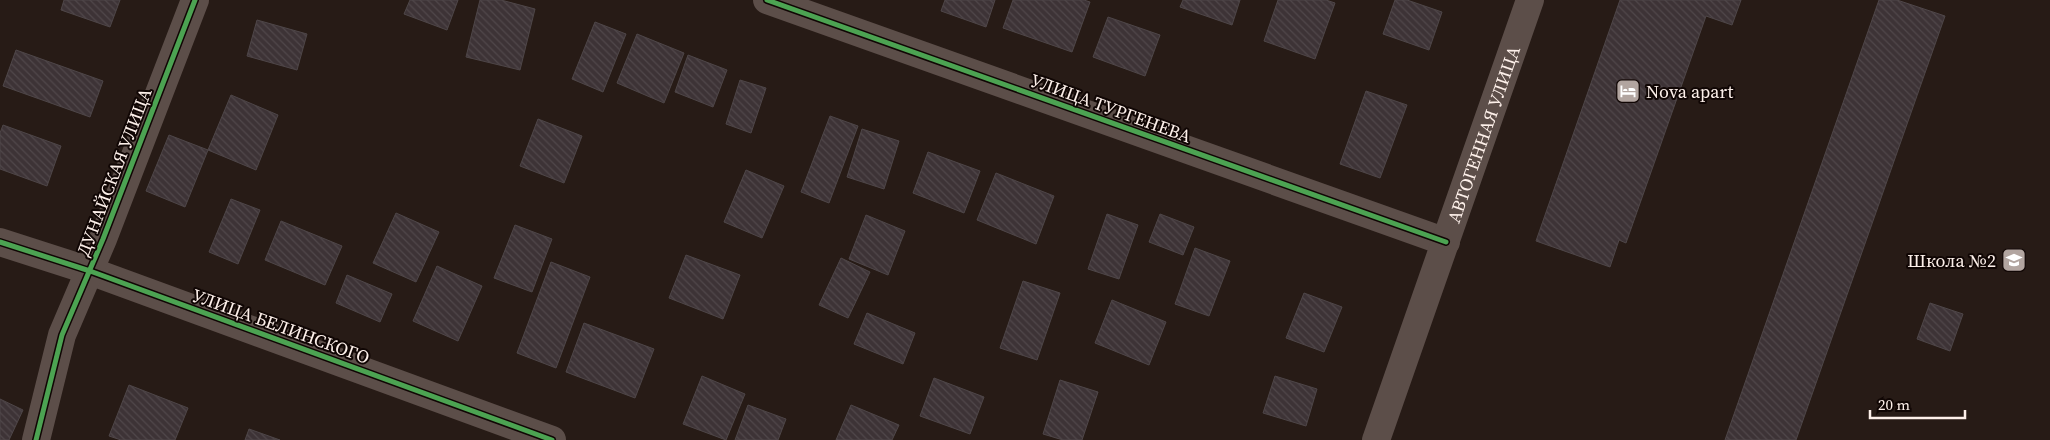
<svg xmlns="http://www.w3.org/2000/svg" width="2050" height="440" font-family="'Source Serif 4',serif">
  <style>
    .building { fill: url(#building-back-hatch); stroke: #4e4648 }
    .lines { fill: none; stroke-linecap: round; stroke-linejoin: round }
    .minor { stroke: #5c4e49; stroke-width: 28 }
    .cycleway-casing { stroke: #100604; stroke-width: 8 }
    .cycleway { stroke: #4ca352; stroke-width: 5 }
    .labels { text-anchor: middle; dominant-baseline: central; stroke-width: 4; stroke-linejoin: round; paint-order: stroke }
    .poi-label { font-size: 18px; fill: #fdf0ea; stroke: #100604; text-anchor: start }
    .street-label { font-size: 18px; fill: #fdf0ea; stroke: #100604 }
  </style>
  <defs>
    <pattern id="building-back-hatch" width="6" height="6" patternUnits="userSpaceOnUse" patternTransform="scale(1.25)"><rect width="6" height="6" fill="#3d3336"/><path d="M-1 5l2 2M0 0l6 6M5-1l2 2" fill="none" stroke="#50474a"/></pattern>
  </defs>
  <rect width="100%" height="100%" fill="#271b16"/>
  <g class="building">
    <polygon points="64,0 120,0 110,27 61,10"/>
    <polygon points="410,0 458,0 447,30 404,14"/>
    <polygon points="480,0 501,0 535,9 520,70 466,57"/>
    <polygon points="945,0 995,0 986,27 941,11"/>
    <polygon points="1013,0 1084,0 1090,2 1072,52 1003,28"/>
    <polygon points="1183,0 1240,0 1232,25 1180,7"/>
    <polygon points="1278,0 1326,0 1335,3 1315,59 1264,41"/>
    <polygon points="1395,0 1407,0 1442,12 1429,50 1383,34"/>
    <polygon points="1620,0 1741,0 1732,25 1706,16 1626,243 1619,240 1610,267 1536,241"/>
    <polygon points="1879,0 1897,0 1945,16 1796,440 1725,440"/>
    <polygon points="1108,17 1160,35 1145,76 1093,57"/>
    <polygon points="257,20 307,34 297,70 247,56"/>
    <polygon points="595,22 626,34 603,92 572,79"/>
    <polygon points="637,34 684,53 664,103 617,83"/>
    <polygon points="16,50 103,81 90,117 3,86"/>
    <polygon points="688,55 727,70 713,107 675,92"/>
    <polygon points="740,80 766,88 751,133 726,124"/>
    <polygon points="1366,91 1407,105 1380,178 1340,164"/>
    <polygon points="231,95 278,115 256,170 208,150"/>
    <polygon points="830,116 858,126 829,203 801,192"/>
    <polygon points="538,119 582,136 564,183 520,166"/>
    <polygon points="3,125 61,146 47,186 0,169 0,133"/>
    <polygon points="862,129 899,141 884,189 847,177"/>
    <polygon points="169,135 208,150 185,207 146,191"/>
    <polygon points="928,152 980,171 964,213 913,193"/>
    <polygon points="746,170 784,186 762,238 724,222"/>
    <polygon points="996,173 1054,196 1036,244 977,220"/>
    <polygon points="231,199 260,210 238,264 209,252"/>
    <polygon points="396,213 439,232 416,282 373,263"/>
    <polygon points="1107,214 1138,225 1119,279 1088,269"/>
    <polygon points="1160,214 1194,227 1183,255 1149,242"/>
    <polygon points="866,215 905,231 888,275 849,259"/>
    <polygon points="281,221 342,246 325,285 265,260"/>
    <polygon points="515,225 552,239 532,292 494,278"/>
    <polygon points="1195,248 1230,261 1209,316 1175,304"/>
    <polygon points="686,255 740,275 723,319 669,298"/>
    <polygon points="841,258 870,272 848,318 819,305"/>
    <polygon points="551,262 590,277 556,368 517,353"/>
    <polygon points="437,266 482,286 458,341 413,321"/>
    <polygon points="347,275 392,294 380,322 336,303"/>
    <polygon points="1023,281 1060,293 1037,360 1000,348"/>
    <polygon points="1304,293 1342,307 1324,352 1286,338"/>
    <polygon points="1112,300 1166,322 1149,365 1095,343"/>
    <polygon points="1930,303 1963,314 1950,351 1917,339"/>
    <polygon points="867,313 915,333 903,364 854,344"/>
    <polygon points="584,323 654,349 635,398 566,372"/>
    <polygon points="702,376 745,394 726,440 683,424"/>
    <polygon points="1275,376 1317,389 1306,426 1263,413"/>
    <polygon points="934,378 984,397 970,434 920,416"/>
    <polygon points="1060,380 1098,392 1082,440 1063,440 1043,434"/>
    <polygon points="129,385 188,408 175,440 121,440 109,436"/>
    <polygon points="0,399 23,410 9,440 0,440"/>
    <polygon points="748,405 786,419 778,440 735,440"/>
    <polygon points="851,405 899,425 892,440 836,440"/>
    <polygon points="249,429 280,440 245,440"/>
  </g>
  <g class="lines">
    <g class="minor">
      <polyline points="767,0 1446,242"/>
      <polyline points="0,242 90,271 552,440"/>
      <polyline points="36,440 62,335 103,239 195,0"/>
      <path id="s1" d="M1376,440L1530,0"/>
    </g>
    <g class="cycleway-casing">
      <g id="cycleway">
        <polyline points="767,0 1446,242"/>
        <polyline points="0,242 90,271 552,440"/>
        <polyline points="36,440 62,335 103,239 195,0"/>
      </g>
    </g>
    <use href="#cycleway" class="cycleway"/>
  </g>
  <defs>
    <g id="hotel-square" transform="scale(1.25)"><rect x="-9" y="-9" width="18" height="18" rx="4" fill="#b2a5a0" stroke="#100604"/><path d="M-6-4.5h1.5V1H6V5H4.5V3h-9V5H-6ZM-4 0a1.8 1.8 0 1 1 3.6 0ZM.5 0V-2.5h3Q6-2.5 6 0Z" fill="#fff"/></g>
    <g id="school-square" transform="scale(1.25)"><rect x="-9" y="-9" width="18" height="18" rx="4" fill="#b2a5a0" stroke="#100604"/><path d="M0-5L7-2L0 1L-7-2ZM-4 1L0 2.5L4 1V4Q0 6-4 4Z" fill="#fff"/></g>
  </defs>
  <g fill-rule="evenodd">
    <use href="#hotel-square" x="1628" y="91"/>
    <use href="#school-square" x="2014" y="260"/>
  </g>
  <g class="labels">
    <g class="poi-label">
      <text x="1646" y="91">Nova apart</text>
      <text x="1996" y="260" text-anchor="end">Школа №2</text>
    </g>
    <g class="street-label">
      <text transform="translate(1111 108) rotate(20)">УЛИЦА ТУРГЕНЕВА</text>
      <text stroke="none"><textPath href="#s1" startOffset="324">АВТОГЕННАЯ УЛИЦА</textPath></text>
      <text transform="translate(114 172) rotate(-69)">ДУНАЙСКАЯ УЛИЦА</text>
      <text transform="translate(281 326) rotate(20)">УЛИЦА БЕЛИНСКОГО</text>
    </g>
  </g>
  <path d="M1870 410v8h95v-8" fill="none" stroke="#fdf0ea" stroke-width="2.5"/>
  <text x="1878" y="410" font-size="15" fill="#fdf0ea" stroke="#100604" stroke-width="4" paint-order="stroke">20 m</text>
</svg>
